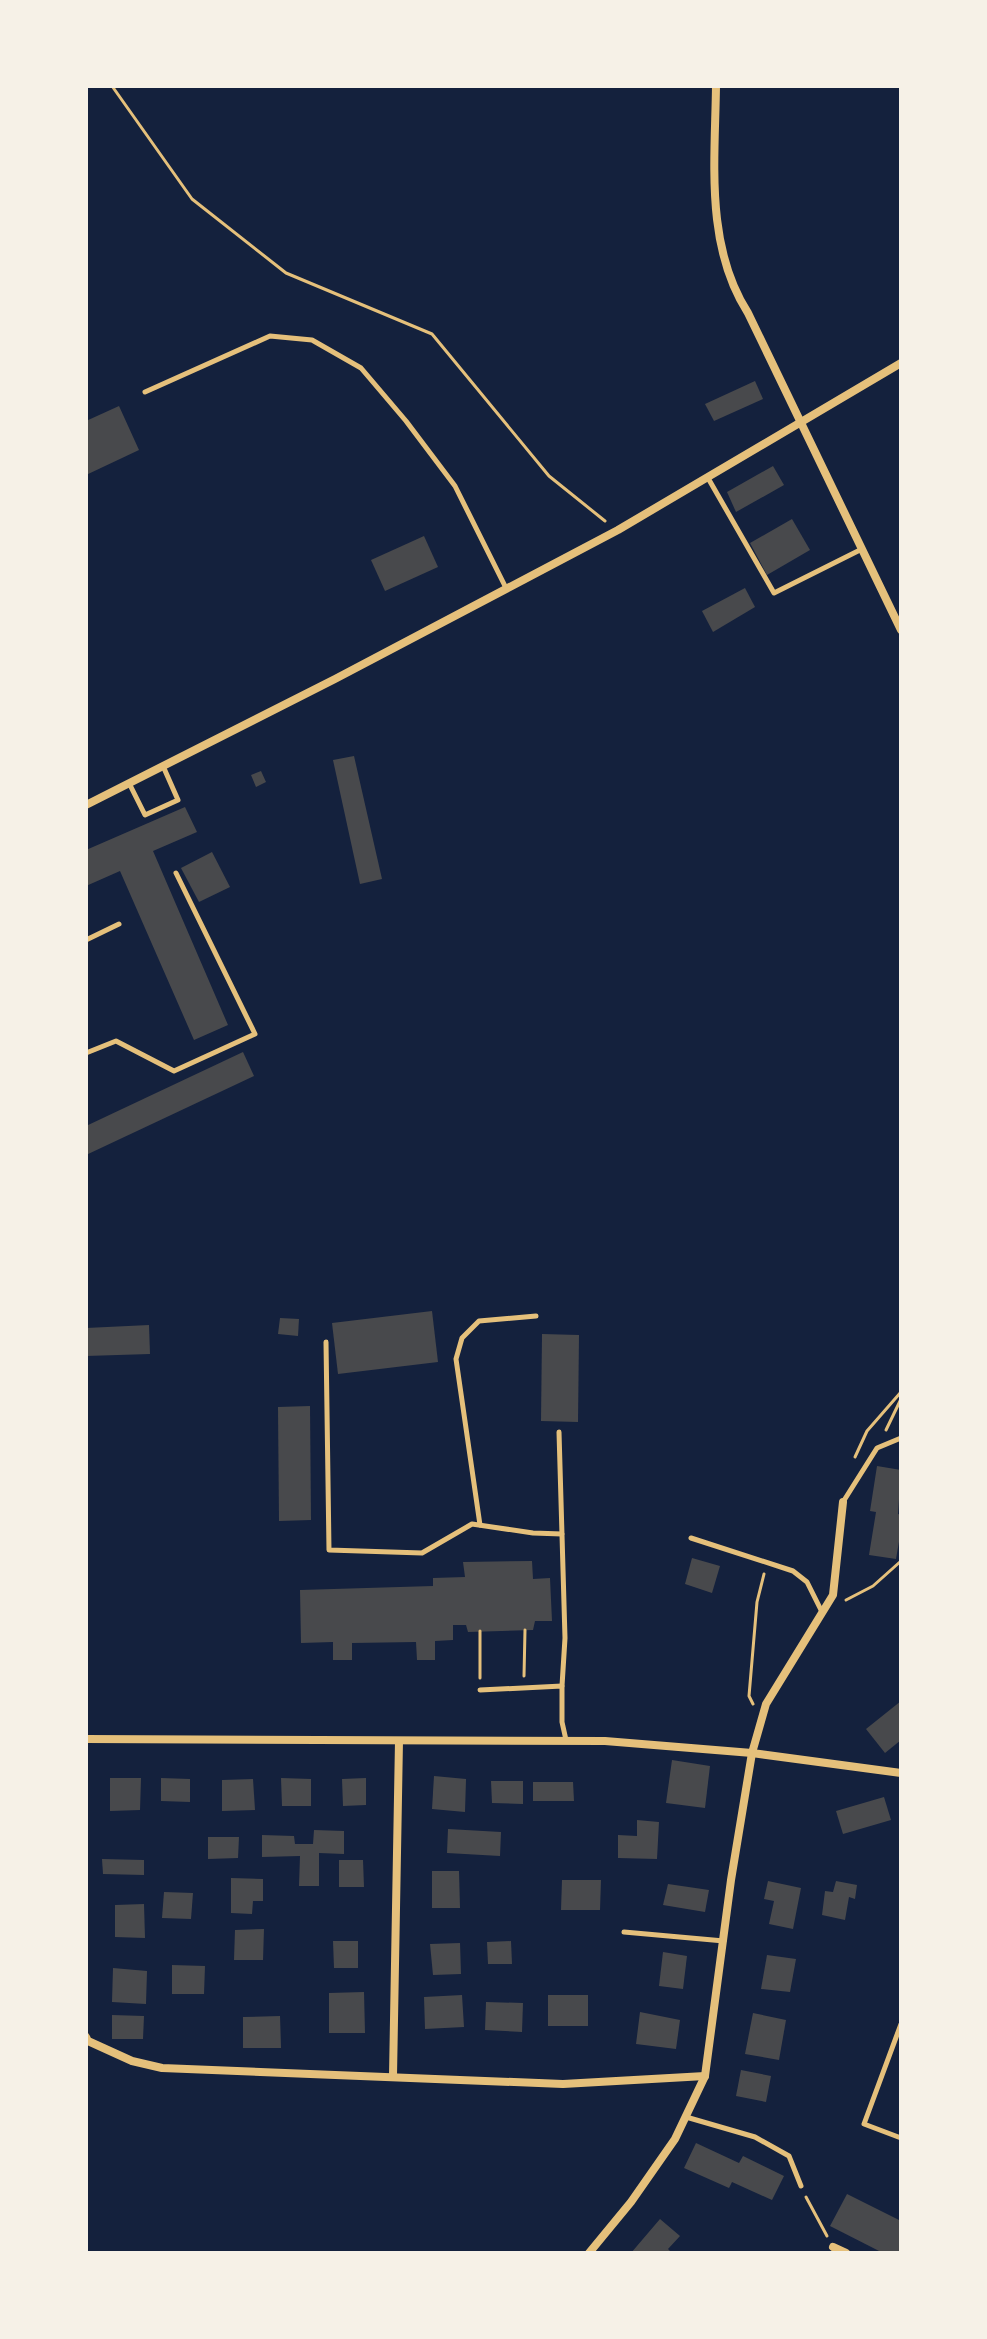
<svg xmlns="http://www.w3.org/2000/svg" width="987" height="2339" font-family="Cabin,sans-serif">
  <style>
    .building { fill: #48494c }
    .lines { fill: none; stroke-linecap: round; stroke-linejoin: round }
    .path { stroke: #e5c07b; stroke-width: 3 }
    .service { stroke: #e5c07b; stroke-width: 5 }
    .minor { stroke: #e5c07b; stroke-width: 8 }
  </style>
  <rect width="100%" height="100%" fill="#14213d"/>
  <g class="building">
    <polygon points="755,381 763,399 714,421 705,404"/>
    <polygon points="119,406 139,450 86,475 86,421"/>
    <polygon points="773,466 784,485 736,512 727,492"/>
    <polygon points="792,519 810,550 767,575 750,543"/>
    <polygon points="424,536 438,567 385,591 371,560"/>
    <polygon points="745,588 755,607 713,632 702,611"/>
    <polygon points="354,756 382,879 360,884 333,760"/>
    <polygon points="261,771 266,782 256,787 251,775"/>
    <polygon points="185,807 197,832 153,851 228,1025 194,1040 120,871 86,886 86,850"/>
    <polygon points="212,852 230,887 199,902 181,868"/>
    <polygon points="243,1052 254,1076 86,1155 86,1126"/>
    <polygon points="432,1311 438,1362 338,1374 332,1323"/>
    <polygon points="280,1318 299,1319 298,1336 278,1334"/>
    <polygon points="149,1325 150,1354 86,1356 86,1328"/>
    <polygon points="542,1334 579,1335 578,1422 541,1421"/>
    <polygon points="310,1406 311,1520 279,1521 278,1407"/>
    <polygon points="877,1466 901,1470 898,1514 901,1515 901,1530 896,1559 869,1555 876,1512 870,1511"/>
    <polygon points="692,1558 720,1566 712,1593 685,1584"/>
    <polygon points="532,1561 533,1579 550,1578 552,1621 535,1621 533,1630 468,1632 466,1625 453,1625 453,1640 435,1641 435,1660 417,1660 416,1642 352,1643 352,1660 333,1660 333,1642 301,1643 300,1590 433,1586 433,1578 465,1577 463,1562"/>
    <polygon points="901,1701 901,1740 885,1753 866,1729"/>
    <polygon points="672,1760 710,1766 705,1808 666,1803"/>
    <polygon points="434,1776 466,1779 465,1812 432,1809"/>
    <polygon points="110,1778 141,1778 140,1810 110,1811"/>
    <polygon points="161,1778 190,1779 190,1802 161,1801"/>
    <polygon points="281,1778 311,1779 311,1806 282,1806"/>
    <polygon points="366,1778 366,1805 343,1806 342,1779"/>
    <polygon points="253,1779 255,1810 222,1811 222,1780"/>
    <polygon points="491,1781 523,1781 523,1804 492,1803"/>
    <polygon points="533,1782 573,1782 574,1801 533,1801"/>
    <polygon points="884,1797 891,1820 843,1834 836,1811"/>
    <polygon points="637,1820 659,1822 657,1859 618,1858 618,1835 637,1836"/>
    <polygon points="448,1829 501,1832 500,1856 447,1853"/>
    <polygon points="314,1830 344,1831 344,1854 319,1853 319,1886 299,1886 300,1856 262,1857 262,1835 294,1836 295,1844 313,1844"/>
    <polygon points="208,1837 239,1837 238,1858 208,1859"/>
    <polygon points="102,1859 144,1860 144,1875 103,1874"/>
    <polygon points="339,1860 363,1860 364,1887 339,1887"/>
    <polygon points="432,1871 459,1871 460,1908 432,1908"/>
    <polygon points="231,1878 263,1879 263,1901 253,1901 252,1914 231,1913"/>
    <polygon points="562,1880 601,1880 600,1910 561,1910"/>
    <polygon points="768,1881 801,1888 793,1929 769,1924 774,1901 764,1899"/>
    <polygon points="836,1881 857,1885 855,1899 849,1897 845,1920 822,1915 825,1891 833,1892"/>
    <polygon points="668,1884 709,1890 705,1912 663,1905"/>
    <polygon points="164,1892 193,1893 191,1919 162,1918"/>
    <polygon points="144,1904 145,1938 115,1937 115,1905"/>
    <polygon points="264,1929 263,1960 234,1960 235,1930"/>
    <polygon points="333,1941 358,1941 358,1968 334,1968"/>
    <polygon points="511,1941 512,1964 488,1964 487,1942"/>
    <polygon points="460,1943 461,1974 433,1975 430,1944"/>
    <polygon points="663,1952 687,1956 683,1989 659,1986"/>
    <polygon points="767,1955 796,1959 790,1992 761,1989"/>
    <polygon points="172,1965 205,1966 204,1994 172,1994"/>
    <polygon points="113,1968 147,1971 146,2004 112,2002"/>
    <polygon points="364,1992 365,2033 329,2033 329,1993"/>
    <polygon points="462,1995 464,2027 425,2029 424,1997"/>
    <rect x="548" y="1995" width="40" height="31"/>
    <polygon points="486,2002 523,2003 522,2032 485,2030"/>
    <polygon points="640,2012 680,2020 676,2049 636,2044"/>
    <polygon points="753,2013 786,2020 779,2060 745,2054"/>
    <polygon points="112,2015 144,2016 143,2039 112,2039"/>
    <polygon points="280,2016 281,2048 243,2048 243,2017"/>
    <polygon points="741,2070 771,2076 766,2102 736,2096"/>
    <polygon points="696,2143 739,2163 743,2156 784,2176 772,2200 732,2182 729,2188 684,2168"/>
    <polygon points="847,2194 901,2221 901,2253 883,2253 830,2226"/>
    <polygon points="660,2219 680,2236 668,2249 672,2253 631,2253"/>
  </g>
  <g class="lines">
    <g class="path">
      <polyline points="112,86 192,199 286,273 432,334 549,476 605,521"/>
      <polyline points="886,1430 901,1399"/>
      <polyline points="855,1457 867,1431 901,1392"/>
      <polyline points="846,1600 873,1586 901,1561"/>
      <polyline points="480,1631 480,1678"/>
      <polyline points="524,1676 525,1630"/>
      <polyline points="753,1704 749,1696 757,1602 764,1574"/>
      <polyline points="806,2197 827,2236"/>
    </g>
    <g class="service">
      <polyline points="145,392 270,336 312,340 361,368 406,421 455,486 506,588"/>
      <polyline points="708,478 774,593 862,549"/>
      <polyline points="129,783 145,815 178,800 163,766"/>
      <polyline points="86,940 119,924"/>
      <polyline points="86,1053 116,1041 174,1071 255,1034 176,873"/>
      <polyline points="326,1342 329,1550 422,1553 472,1524 533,1533 562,1534"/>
      <polyline points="559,1432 565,1638 562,1686"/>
      <polyline points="843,1502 877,1448 901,1438"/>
      <polyline points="480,1525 456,1359 462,1338 479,1321 536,1316"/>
      <polyline points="691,1538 793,1571 807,1582 822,1612"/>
      <polyline points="480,1690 562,1686 562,1722 566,1740"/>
      <polyline points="624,1932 724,1941"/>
      <polyline points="901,2024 864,2124 901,2138"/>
      <polyline points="686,2117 755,2137 789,2156 801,2186"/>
    </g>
    <g class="minor">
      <path d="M716,86C715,162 705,246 748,313L901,630"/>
      <polyline points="86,805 335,679 618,530 901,363"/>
      <polyline points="86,1739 605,1741 752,1753 901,1773"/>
      <polyline points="86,2037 88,2041 132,2061 162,2068 563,2084 705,2076"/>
      <polyline points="393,2076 399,1741"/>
      <polyline points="833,2247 846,2253"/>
      <polyline points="589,2253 631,2202 675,2139 705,2076 731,1880 752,1753 766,1704 833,1595 843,1502"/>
    </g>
  </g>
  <rect width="987" height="2339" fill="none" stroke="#f6f1e7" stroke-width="176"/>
</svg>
